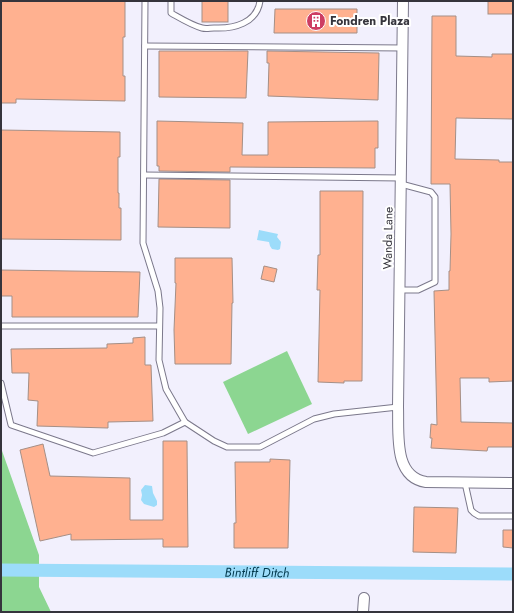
<svg xmlns="http://www.w3.org/2000/svg" width="514" height="613" font-family="Jost,sans-serif">
  <style>
    .green { fill: #8cd691 }
    .water { fill: #9cdcfa }
    .lines { fill: none; stroke-linecap: round; stroke-linejoin: round }
    .canal { stroke: #9cdcfa; stroke-width: 13 }
    .building { fill: #ffb190; stroke: #a58f86 }
    .lane-casing { stroke: #7b788b; stroke-width: 7 }
    .street-casing { stroke: #7b788b; stroke-width: 12 }
    .lane { stroke: #fff; stroke-width: 5 }
    .street { stroke: #fff; stroke-width: 10 }
    .labels { text-anchor: middle; dominant-baseline: central; stroke-width: 4; stroke-linejoin: round; paint-order: stroke }
    .poi-label { font-size: 12px; font-weight: bold; fill: #35343c; stroke: #fff; text-anchor: start }
    .street-label { font-size: 12px; fill: #35343c; stroke: #fff }
    .water-label { font-size: 13px; font-style: italic; fill: #00374b; stroke: #fff }
  </style>
  <rect width="100%" height="100%" fill="#f2f0fd"/>
  <g class="green">
    <polygon points="287,351 312,404 248,434 223,382"/>
    <polygon points="1,448 39,555 39,587 51,612 1,612"/>
  </g>
  <g class="water">
    <polygon points="259,230 278,234 277,237 281,242 280,249 278,250 272,249 270,246 269,242 257,240"/>
    <polygon points="145,485 152,486 153,493 157,501 157,505 154,507 144,504 141,500 142,495 141,490"/>
  </g>
  <g class="lines">
    <path class="canal" id="s1" d="M1,570L513,574"/>
  </g>
  <g class="building">
    <polygon points="1,1 125,1 125,37 123,37 123,76 125,76 125,101 16,99 16,103 1,103"/>
    <rect x="202" y="1" width="26" height="21"/>
    <rect x="488" y="1" width="25" height="13"/>
    <polygon points="275,9 357,9 357,33 274,33"/>
    <polygon points="432,16 456,16 456,56 492,57 492,54 513,54 513,119 456,118 455,159 499,160 499,162 513,162 513,381 489,382 489,378 460,378 461,422 513,423 513,447 488,447 487,451 431,448 432,438 430,438 431,424 437,425 434,291 449,290 449,271 450,271 451,234 450,184 431,184"/>
    <polygon points="159,51 248,51 246,98 159,97"/>
    <polygon points="267,51 379,53 378,100 268,96 269,63 267,63"/>
    <polygon points="157,121 243,123 242,155 268,155 268,122 378,121 378,148 375,148 375,168 230,167 230,172 159,171 159,166 157,166"/>
    <polygon points="1,130 120,132 120,157 118,157 118,193 119,193 119,208 121,208 121,240 1,239"/>
    <polygon points="159,179 230,180 230,228 158,227"/>
    <polygon points="320,191 363,191 362,381 344,381 344,383 318,382 320,290 317,290 318,255 320,255"/>
    <polygon points="175,258 232,258 233,303 232,303 231,364 175,364 174,330 176,283 175,283"/>
    <polygon points="264,266 277,269 274,282 261,279"/>
    <polygon points="1,270 140,272 138,317 12,317 12,296 1,296"/>
    <polygon points="145,337 145,365 151,365 153,421 108,422 108,428 37,426 38,401 28,400 29,373 12,373 11,349 107,348 107,344 133,343 133,338"/>
    <polygon points="163,441 187,441 188,547 163,547 163,539 71,540 71,534 40,541 20,450 43,444 50,476 130,478 130,520 163,520"/>
    <polygon points="270,459 290,460 288,548 234,548 234,523 236,523 235,462 270,462"/>
    <polygon points="414,507 458,508 456,553 413,552"/>
    <polygon points="503,530 513,530 513,548 503,547"/>
  </g>
  <g class="lines">
    <g class="lane-casing">
      <g id="lane">
        <polyline points="145,1 143,243 158,291 160,308 159,360 166,389 185,422 214,441 227,447 260,447 314,419 334,414 398,407"/>
        <path d="M171,1V13C180,18 191,25 202,28C206,29 210,28 214,28C234,29 257,23 260,1"/>
        <polyline points="145,46 403,48"/>
        <polyline points="144,175 401,178"/>
        <polyline points="400,290 418,290 435,282 435,197 431,192 401,184"/>
        <polyline points="1,326 159,326"/>
        <polyline points="1,383 11,425 93,453 163,433 185,422"/>
        <polyline points="465,483 471,510 474,513 479,516 513,516"/>
      </g>
    </g>
    <g class="street-casing">
      <g id="street">
        <path d="M403,1L398,407C399,433 393,477 426,482L513,483"/>
        <polyline points="363,612 364,598"/>
      </g>
    </g>
    <use href="#lane" class="lane"/>
    <use href="#street" class="street"/>
  </g>
  <defs>
    <g id="building-disc" transform="scale(1)"><circle r="9.5" fill="#cd3d62" stroke="#fff"/><path d="M-4-6H4V6H1V3H-1V6H-4ZM-2.5-4.3h1.7v1.8h-1.7ZM.8-4.3h1.7v1.8H.8ZM-2.5-1h1.7V.8h-1.7ZM.8-1h1.7V.8H.8Z" fill="#fff"/></g>
  </defs>
  <g fill-rule="evenodd">
    <use href="#building-disc" x="316" y="21"/>
  </g>
  <g class="labels">
    <g class="poi-label">
      <text x="330" y="21">Fondren Plaza</text>
    </g>
    <g class="street-label">
      <text transform="translate(388 238) rotate(-89)">Wanda Lane</text>
    </g>
    <g class="water-label">
      <text stroke="none"><textPath href="#s1" startOffset="256">Bintliff Ditch</textPath></text>
    </g>
  </g>
  <rect width="514" height="613" fill="none" stroke="#35343c" stroke-width="4"/>
</svg>
